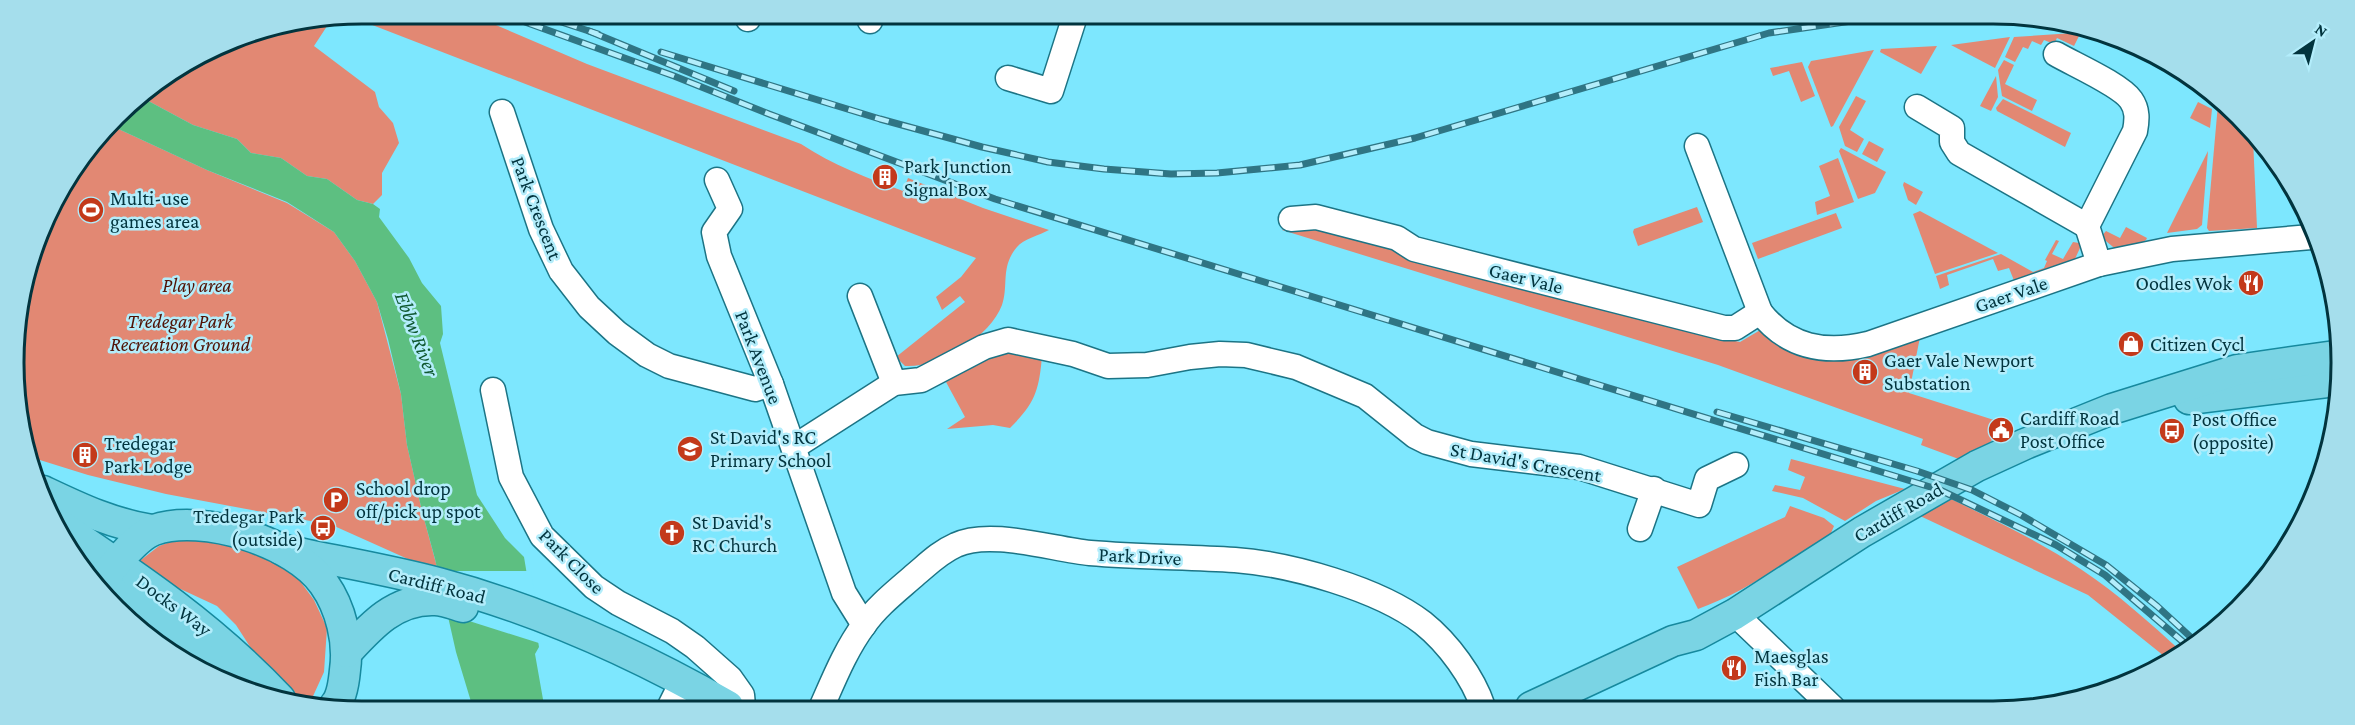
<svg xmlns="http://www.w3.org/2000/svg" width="2355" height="725" font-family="'Crimson Pro',serif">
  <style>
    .green { fill: #e28873 }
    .water { fill: #5dbf81 }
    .pier { fill: #7de7fe }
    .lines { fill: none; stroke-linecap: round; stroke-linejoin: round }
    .minor-casing { stroke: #1c7485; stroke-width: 27 }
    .major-casing { stroke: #16899e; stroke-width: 33 }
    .minor { stroke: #fff; stroke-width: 24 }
    .major { stroke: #7ad4e4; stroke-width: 30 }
    .rail-casing { stroke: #2f7584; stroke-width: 7 }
    .rail { stroke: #b3edfb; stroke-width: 4.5; stroke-dasharray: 14; stroke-linecap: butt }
    .labels { text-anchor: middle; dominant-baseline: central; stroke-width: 5; stroke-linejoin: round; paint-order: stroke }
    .poi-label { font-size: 20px; fill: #02343e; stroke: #b3edfb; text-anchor: start }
    .street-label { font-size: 20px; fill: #02343e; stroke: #b3edfb }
    .park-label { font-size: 20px; font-style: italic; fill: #511205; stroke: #b3edfb }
    .water-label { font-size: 21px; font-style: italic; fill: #0f5830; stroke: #b3edfb }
    .rim { fill: none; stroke: #02343e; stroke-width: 3 }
  </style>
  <rect width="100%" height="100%" fill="#7de7fe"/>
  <g class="green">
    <path d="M363,14H470L587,64L801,144C833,165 867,178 903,191L908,178L983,208L1049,230C1040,235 1023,239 1017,247C1000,267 1009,285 1002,305C990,337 939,368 905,366L896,357L965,302L960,296L942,310L936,297L961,277L976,258L349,16Z"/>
    <polygon points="331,20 314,46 375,92 379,107 393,123 399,143 382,173 382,195 373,204 357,200 327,179 307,176 281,158 251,153 237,139 193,125 139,96 229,40"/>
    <polygon points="2089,32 2102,37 2087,34 2085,37 2080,34 2074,46 2057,38 2054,44 2044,40 2041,45 2032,41 2028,49 2023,47 2015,62 2005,57 2014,37"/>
    <polygon points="2010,37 1995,68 1951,45"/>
    <polygon points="1937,46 1921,74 1880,52 1881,49"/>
    <polygon points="1874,50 1833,126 1831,127 1808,67 1811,61"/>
    <polygon points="2004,60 2014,65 2005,84 2037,100 2032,111 2002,96 1998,70"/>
    <polygon points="1802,62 1815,96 1801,102 1789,71 1773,76 1770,68"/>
    <polygon points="1996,76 1998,97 1991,111 1980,106"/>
    <polygon points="1856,96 1866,101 1850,130 1864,139 1857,152 1845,146 1839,127"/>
    <polygon points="2003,99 2071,133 2065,147 1997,111 1996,108"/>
    <polygon points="2198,102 2212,109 2210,128 2190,118"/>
    <polygon points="2218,104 2253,139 2257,228 2209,231 2207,228"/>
    <polygon points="112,126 207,170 287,203 334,232 355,261 377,302 401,394 407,445 422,511 437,567 419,564 332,525 166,494 88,475 27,456 16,317 50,208"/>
    <polygon points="1869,141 1884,149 1877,162 1862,154"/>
    <polygon points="1841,148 1886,172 1875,193 1858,199 1839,151"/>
    <polygon points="2208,151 2202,225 2197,229 2167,233"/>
    <polygon points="1838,158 1854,202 1817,215 1815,202 1830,196 1819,166"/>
    <polygon points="1904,182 1923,192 1916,205 1908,200 1903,185"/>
    <polygon points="1697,207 1703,222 1638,246 1633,232 1634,229"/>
    <polygon points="1920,211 1998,253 1935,274 1913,214"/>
    <polygon points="1836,213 1842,228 1758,259 1752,243"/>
    <path d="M1288,225L1360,236L1397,252L1525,289L1711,336L1740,342L1762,329C1772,336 1782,346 1793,351C1836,372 1878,352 1920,337L1909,393L1994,420L1993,424L1997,426C1992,446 1984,452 1964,461L1921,445L1923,439L1718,365L1282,230Z"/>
    <polygon points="2126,227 2147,238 2146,240 2130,250 2118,251 2101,237 2106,231 2120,238"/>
    <polygon points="2056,240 2059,241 2052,254 2063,259 2073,242 2079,243 2080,248 2074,261 2016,280 2015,283 2009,268 1998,271 1993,259 1947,275 1949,285 1940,289 1936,276 2001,254 2033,272 2044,268 2047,261 2045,260"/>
    <path d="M999,351L1042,356C1039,391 1035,403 1010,428L993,425L947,429L965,417L946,382Z"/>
    <polygon points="1791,459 1905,489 1876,501 1845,521 1803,498 1772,491 1775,485 1800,490 1805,477 1788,470"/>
    <path d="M1949,498C1994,520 2041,542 2082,570C2118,594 2150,623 2182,652L2169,660L2088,595L1918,515Z"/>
    <path d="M1790,506L1824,518L1834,526L1831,533C1788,561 1746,592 1698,609L1677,567L1785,517Z"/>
    <polygon points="190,535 267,556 297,577 314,600 327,628 324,672 309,705 299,705 265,670 236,625 217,606 159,579 137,563 159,546"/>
  </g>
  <polygon class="water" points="139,96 193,125 237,139 251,153 281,158 307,176 327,179 357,200 373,204 380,209 379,217 409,258 422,283 441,306 443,334 440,343 477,495 505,538 524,557 539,647 535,654 544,705 472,705 456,652 435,559 422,511 407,445 401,394 388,339 377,302 355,261 334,232 287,202 207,170 112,126 132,100"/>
  <polygon class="pier" points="436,571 531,571 542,644 444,613"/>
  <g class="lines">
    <g class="minor-casing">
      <g id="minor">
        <polyline points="870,16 870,21"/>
        <polyline points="748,19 749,15"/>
        <path d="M2056,54C2073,64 2121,85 2131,100C2138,110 2137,120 2135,131L2087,226L2099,264"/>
        <polyline points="1008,78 1051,91 1075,16"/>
        <polyline points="1917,107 1952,128 1952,142 1959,153 2087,226"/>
        <polyline points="502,112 541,229 561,271 589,307 617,333 647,355 669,366 755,389 771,384"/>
        <polyline points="1697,146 1760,312"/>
        <polyline points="717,180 730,209 714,232 719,256 771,384 844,593 864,625"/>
        <path d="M1291,219L1316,217L1397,238L1414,249L1724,328H1735L1760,312C1788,348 1826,354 1868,344L2099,264L2172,249L2311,237"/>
        <polyline points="860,296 894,383"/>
        <polyline points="493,390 511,477 542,536 594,587 618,603 672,631 695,647 730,678 742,695 743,706"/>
        <polyline points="794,447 894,383 921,380 984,347 1008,340 1073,354 1108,366 1147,365 1190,357 1220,354 1246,355 1296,367 1365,396 1415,436 1427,442 1471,454 1579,467 1699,505 1707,479 1736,465"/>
        <polyline points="1640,529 1654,489"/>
        <polyline points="1735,614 1833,708"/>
        <polyline points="670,706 683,680"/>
        <path d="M822,706C834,679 846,649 864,625C877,606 898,590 916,574C928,564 940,552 956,545C990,529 1051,549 1090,553C1138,557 1187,557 1235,560C1290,564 1379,589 1423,623C1448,643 1473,677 1483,707"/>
      </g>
    </g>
    <g class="major-casing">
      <g id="major">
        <polyline points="2189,399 2335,381"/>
        <path d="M43,491C79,508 112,524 152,530"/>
        <path d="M58,524C139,578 212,627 280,699"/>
        <path d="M281,549C333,561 386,569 438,583C540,610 637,654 728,706"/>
        <polyline points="99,583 158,622 220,674"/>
        <path d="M100,584C110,569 137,536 154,530C202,513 295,542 324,584C341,608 349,642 345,670C344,681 342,697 335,705"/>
        <path d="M347,652C371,626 394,600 432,600C442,599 453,604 463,607"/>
        <polyline points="1531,707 1673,641 1696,635 1735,614 1862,532 1977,466 2025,444 2112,409 2237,370 2335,356"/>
      </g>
    </g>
    <use href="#minor" class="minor"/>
    <use href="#major" class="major"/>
    <g class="rail-casing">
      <g id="rail">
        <polyline points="503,14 674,76 769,114 995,199 1940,490 2056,545 2105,575 2189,647"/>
        <polyline points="537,14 598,34"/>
        <polyline points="589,31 734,91"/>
        <polyline points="661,52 880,119 982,147 1048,162 1104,169 1171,174 1217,173 1300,165 1415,138 1769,33 1865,19"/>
        <polyline points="1717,412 1917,471 1972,490 2021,515 2106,565 2157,606 2196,642"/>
      </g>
    </g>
    <use href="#rail" class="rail"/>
  </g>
  <defs>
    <g id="building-disc" transform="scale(1.35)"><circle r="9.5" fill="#c3391a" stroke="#b3edfb"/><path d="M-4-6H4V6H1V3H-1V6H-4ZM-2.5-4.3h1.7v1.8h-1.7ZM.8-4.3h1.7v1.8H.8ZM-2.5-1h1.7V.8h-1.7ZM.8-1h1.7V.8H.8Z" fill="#fff"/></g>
    <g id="stadium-disc" transform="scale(1.35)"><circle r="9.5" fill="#c3391a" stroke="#b3edfb"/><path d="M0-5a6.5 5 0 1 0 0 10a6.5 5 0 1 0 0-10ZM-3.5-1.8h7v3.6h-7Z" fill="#fff"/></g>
    <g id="restaurant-disc" transform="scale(1.35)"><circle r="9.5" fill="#c3391a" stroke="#b3edfb"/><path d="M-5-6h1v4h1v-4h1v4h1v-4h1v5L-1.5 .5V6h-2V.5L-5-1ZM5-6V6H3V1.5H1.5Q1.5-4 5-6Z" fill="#fff"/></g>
    <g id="shop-disc" transform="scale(1.35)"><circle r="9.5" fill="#c3391a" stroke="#b3edfb"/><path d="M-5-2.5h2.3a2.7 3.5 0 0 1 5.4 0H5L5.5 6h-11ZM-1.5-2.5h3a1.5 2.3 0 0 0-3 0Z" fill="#fff"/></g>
    <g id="civic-disc" transform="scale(1.35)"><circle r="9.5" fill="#c3391a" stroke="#b3edfb"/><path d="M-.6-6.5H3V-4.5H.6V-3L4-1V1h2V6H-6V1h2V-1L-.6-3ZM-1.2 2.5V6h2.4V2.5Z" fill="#fff"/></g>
    <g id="bus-disc" transform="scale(1.35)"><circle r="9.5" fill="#c3391a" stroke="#b3edfb"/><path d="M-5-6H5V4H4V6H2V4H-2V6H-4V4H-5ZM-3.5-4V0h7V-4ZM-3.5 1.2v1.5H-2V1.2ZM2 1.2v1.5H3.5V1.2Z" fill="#fff"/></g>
    <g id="school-disc" transform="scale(1.35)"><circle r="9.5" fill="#c3391a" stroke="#b3edfb"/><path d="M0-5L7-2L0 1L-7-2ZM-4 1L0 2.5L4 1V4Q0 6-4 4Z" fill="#fff"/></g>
    <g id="parking-disc" transform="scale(1.35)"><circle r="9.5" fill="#c3391a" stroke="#b3edfb"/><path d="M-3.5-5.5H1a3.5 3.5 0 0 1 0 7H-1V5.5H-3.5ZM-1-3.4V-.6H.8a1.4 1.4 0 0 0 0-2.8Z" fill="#fff"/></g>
    <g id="church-disc" transform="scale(1.35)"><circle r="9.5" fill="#c3391a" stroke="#b3edfb"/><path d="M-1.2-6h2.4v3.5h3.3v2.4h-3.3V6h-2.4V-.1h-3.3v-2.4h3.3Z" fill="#fff"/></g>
  </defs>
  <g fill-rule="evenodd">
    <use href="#building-disc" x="885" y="177"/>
    <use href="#stadium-disc" x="91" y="210"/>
    <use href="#restaurant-disc" x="2251" y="283"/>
    <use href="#shop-disc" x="2131" y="344"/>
    <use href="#building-disc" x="1865" y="372"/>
    <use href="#civic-disc" x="2001" y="430"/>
    <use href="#bus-disc" x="2172" y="431"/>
    <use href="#school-disc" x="690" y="449"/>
    <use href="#building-disc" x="85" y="455"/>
    <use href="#parking-disc" x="336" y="500"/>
    <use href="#bus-disc" x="323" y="528"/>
    <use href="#church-disc" x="672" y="533"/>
    <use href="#restaurant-disc" x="1734" y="668"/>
  </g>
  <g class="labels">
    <g class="poi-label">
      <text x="904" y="166">Park Junction<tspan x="904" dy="23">Signal Box</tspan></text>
      <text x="110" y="198">Multi-use<tspan x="110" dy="23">games area</tspan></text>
      <text x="2232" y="283" text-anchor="end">Oodles Wok</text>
      <text x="2150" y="344">Citizen Cycl</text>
      <text x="1884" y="360">Gaer Vale Newport<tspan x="1884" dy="23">Substation</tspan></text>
      <text x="2020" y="418">Cardiff Road<tspan x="2020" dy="23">Post Office</tspan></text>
      <text x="2192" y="419">Post Office<tspan x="2192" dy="23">(opposite)</tspan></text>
      <text x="710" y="437">St David's RC<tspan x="710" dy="23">Primary School</tspan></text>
      <text x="104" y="443">Tredegar<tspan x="104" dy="23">Park Lodge</tspan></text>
      <text x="356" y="488">School drop<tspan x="356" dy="23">off/pick up spot</tspan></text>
      <text x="304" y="516" text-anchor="end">Tredegar Park<tspan x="304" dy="23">(outside)</tspan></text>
      <text x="692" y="522">St David's<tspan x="692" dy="23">RC Church</tspan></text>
      <text x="1754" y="656">Maesglas<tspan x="1754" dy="23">Fish Bar</tspan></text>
    </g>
    <g class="street-label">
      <text transform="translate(537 208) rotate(69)">Park Crescent</text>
      <text transform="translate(1526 278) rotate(14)">Gaer Vale</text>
      <text transform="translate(2011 294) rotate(-19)">Gaer Vale</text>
      <text transform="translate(759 357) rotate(69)">Park Avenue</text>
      <text transform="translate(1526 462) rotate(10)">St David's Crescent</text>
      <text transform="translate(1898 512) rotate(-30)">Cardiff Road</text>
      <text transform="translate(1140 556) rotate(3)">Park Drive</text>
      <text transform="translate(572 561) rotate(45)">Park Close</text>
      <text transform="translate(437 585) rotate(14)">Cardiff Road</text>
      <text transform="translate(174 605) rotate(37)">Docks Way</text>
    </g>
    <g class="park-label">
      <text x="197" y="285">Play area</text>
      <text x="180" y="321">Tredegar Park<tspan x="180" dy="23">Recreation Ground</tspan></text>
    </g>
    <g class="water-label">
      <text transform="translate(417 334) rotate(69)">Ebbw River</text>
    </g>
  </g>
  <path d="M0 0H2355V725H0ZM362 24H1993A338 338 0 0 1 2331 362V363A338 338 0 0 1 1993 701H362A338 338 0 0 1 24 363V362A338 338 0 0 1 362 24Z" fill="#a5deec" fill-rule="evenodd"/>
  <path class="rim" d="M362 24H1993A338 338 0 0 1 2331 362V363A338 338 0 0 1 1993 701H362A338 338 0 0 1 24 363V362A338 338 0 0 1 362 24Z"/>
  <g transform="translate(2313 42) rotate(35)" stroke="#b3edfb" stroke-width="4.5" paint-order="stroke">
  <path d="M0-4.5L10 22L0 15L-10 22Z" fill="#02343e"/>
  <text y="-9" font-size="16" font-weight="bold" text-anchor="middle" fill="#02343e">N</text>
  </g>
</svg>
